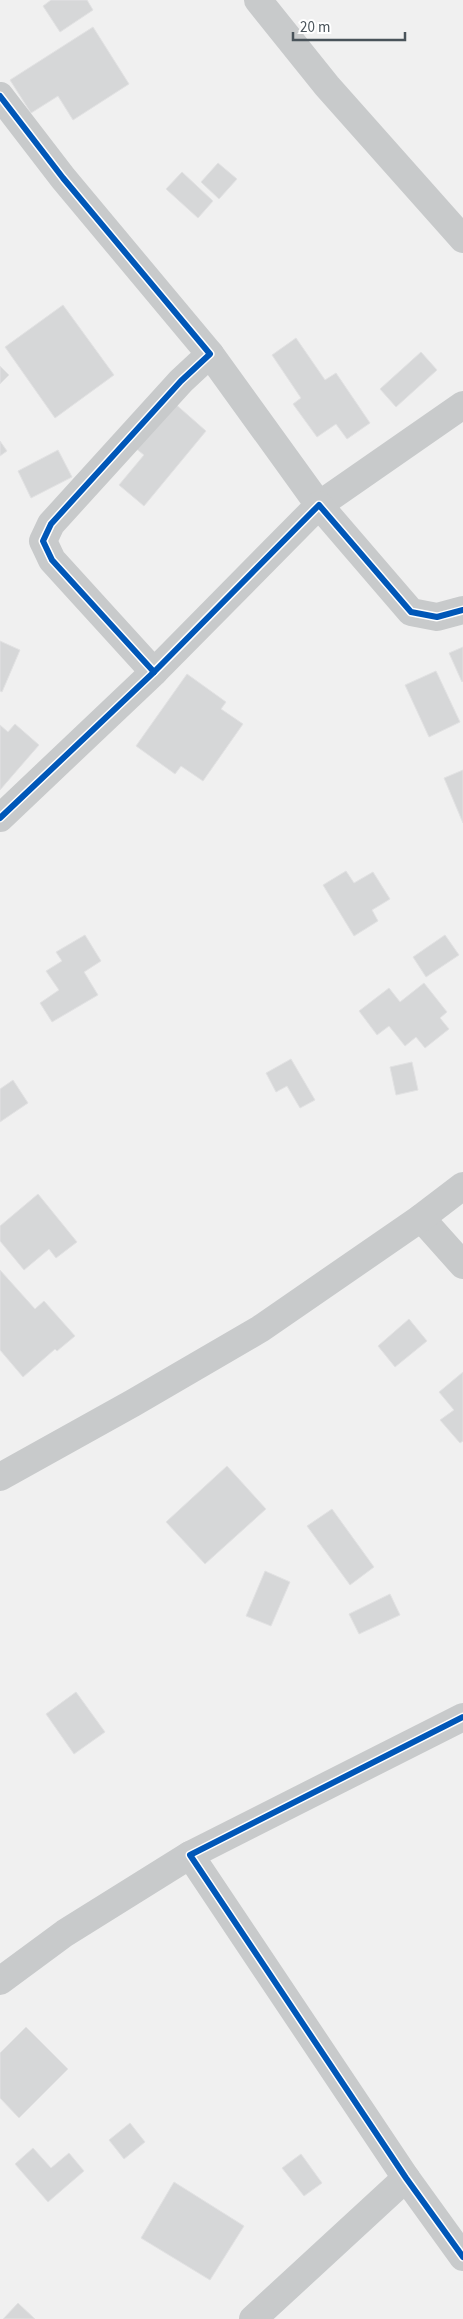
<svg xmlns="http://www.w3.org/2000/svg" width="463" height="2319" font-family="'Source Sans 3',sans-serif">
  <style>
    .building { fill: #d6d7d8; stroke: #e2e2e3 }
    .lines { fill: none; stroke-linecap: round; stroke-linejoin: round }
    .minor { stroke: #c8cacb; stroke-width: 28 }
    .cycleway-casing { stroke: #fff; stroke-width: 9 }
    .cycleway { stroke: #0057b8; stroke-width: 6 }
  </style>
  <rect width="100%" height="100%" fill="#f0f0f0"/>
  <g class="building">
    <polygon points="51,0 87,0 93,10 60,32 43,6"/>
    <polygon points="93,27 129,84 73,120 58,96 31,113 10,80"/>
    <polygon points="218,163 237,179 219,199 201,182"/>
    <polygon points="182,172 213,201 198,218 166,189"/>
    <polygon points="63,305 114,375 55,418 5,347"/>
    <polygon points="296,338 325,380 336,373 370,423 347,439 336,424 317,437 293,404 301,398 272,355"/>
    <polygon points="421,352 437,370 396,407 380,389"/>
    <polygon points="0,366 9,375 0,384"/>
    <polygon points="173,402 206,431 144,506 119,485 144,455 134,447"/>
    <polygon points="0,441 7,451 0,456"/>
    <polygon points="58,450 72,477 31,498 18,471"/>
    <polygon points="0,641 20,650 2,692 0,691"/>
    <polygon points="463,647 463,681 462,682 449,653"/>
    <polygon points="436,671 460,722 429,737 405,685"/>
    <polygon points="187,674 226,702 221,709 243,724 203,781 181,766 175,774 136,746"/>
    <polygon points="15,724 39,745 0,790 0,725 8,732"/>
    <polygon points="463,770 463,823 444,778"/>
    <polygon points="346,871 354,883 373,872 390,899 372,910 378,921 354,936 323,885"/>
    <polygon points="85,935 101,961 84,972 98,995 52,1022 40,1003 59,990 46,971 62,961 56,952"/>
    <polygon points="445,935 459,955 426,977 413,957"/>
    <polygon points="424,983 447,1012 440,1018 449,1029 425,1048 416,1037 405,1046 389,1026 377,1035 359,1011 389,988 400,1002"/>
    <polygon points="291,1059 315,1100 300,1108 287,1086 276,1092 266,1073"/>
    <polygon points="412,1062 418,1090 396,1095 390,1067"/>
    <polygon points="13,1080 28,1103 0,1122 0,1089"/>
    <polygon points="38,1194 77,1242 56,1258 49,1249 24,1270 0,1241 0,1226"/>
    <polygon points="0,1270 35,1309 44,1301 75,1336 57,1351 55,1349 23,1377 0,1350"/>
    <polygon points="409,1319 427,1341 395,1367 378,1346"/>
    <polygon points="463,1372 463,1441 460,1443 440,1420 454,1410 439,1392"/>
    <polygon points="227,1466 266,1509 205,1564 166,1522"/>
    <polygon points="332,1509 374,1567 350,1585 307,1526"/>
    <polygon points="265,1571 290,1582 271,1626 246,1616"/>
    <polygon points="390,1594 400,1615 359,1634 349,1614"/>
    <polygon points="76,1692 105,1732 74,1754 46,1714"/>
    <polygon points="26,2027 68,2069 19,2118 0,2098 0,2053"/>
    <polygon points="130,2123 145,2142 124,2159 109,2140"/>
    <polygon points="33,2148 51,2168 69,2153 84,2171 48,2202 15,2164"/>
    <polygon points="301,2154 322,2183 304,2196 282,2168"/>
    <polygon points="174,2182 244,2226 210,2280 141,2238"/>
    <polygon points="18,2303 35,2319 3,2319"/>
  </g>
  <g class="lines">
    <g class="minor">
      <polyline points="258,0 327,86 463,239"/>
      <polyline points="0,96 63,178 210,354 181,381 51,524 43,541 52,560 154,672"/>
      <polyline points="210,354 319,505 463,405"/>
      <polyline points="0,818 154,672 319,505 411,612 437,617 463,610"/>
      <polyline points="421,1218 463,1265"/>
      <polyline points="0,1477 133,1403 260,1329 421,1218 463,1186"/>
      <polyline points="463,1717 190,1855 406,2178 463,2257"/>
      <polyline points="0,1981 65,1933 190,1855"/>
      <polyline points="253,2319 406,2178"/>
    </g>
    <g class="cycleway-casing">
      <g id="cycleway">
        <polyline points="0,96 63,178 210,354 181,381 51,524 43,541 52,560 154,672"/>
        <polyline points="0,818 154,672 319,505 411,612 437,617 463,610"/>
        <polyline points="463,1717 190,1855 406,2178 463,2257"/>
      </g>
    </g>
    <use href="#cycleway" class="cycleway"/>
  </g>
  <path d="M293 32v8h112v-8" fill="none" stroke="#49535a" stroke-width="2.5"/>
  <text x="300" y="32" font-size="15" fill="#49535a" stroke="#ffffff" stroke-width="4" paint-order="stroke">20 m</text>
</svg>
